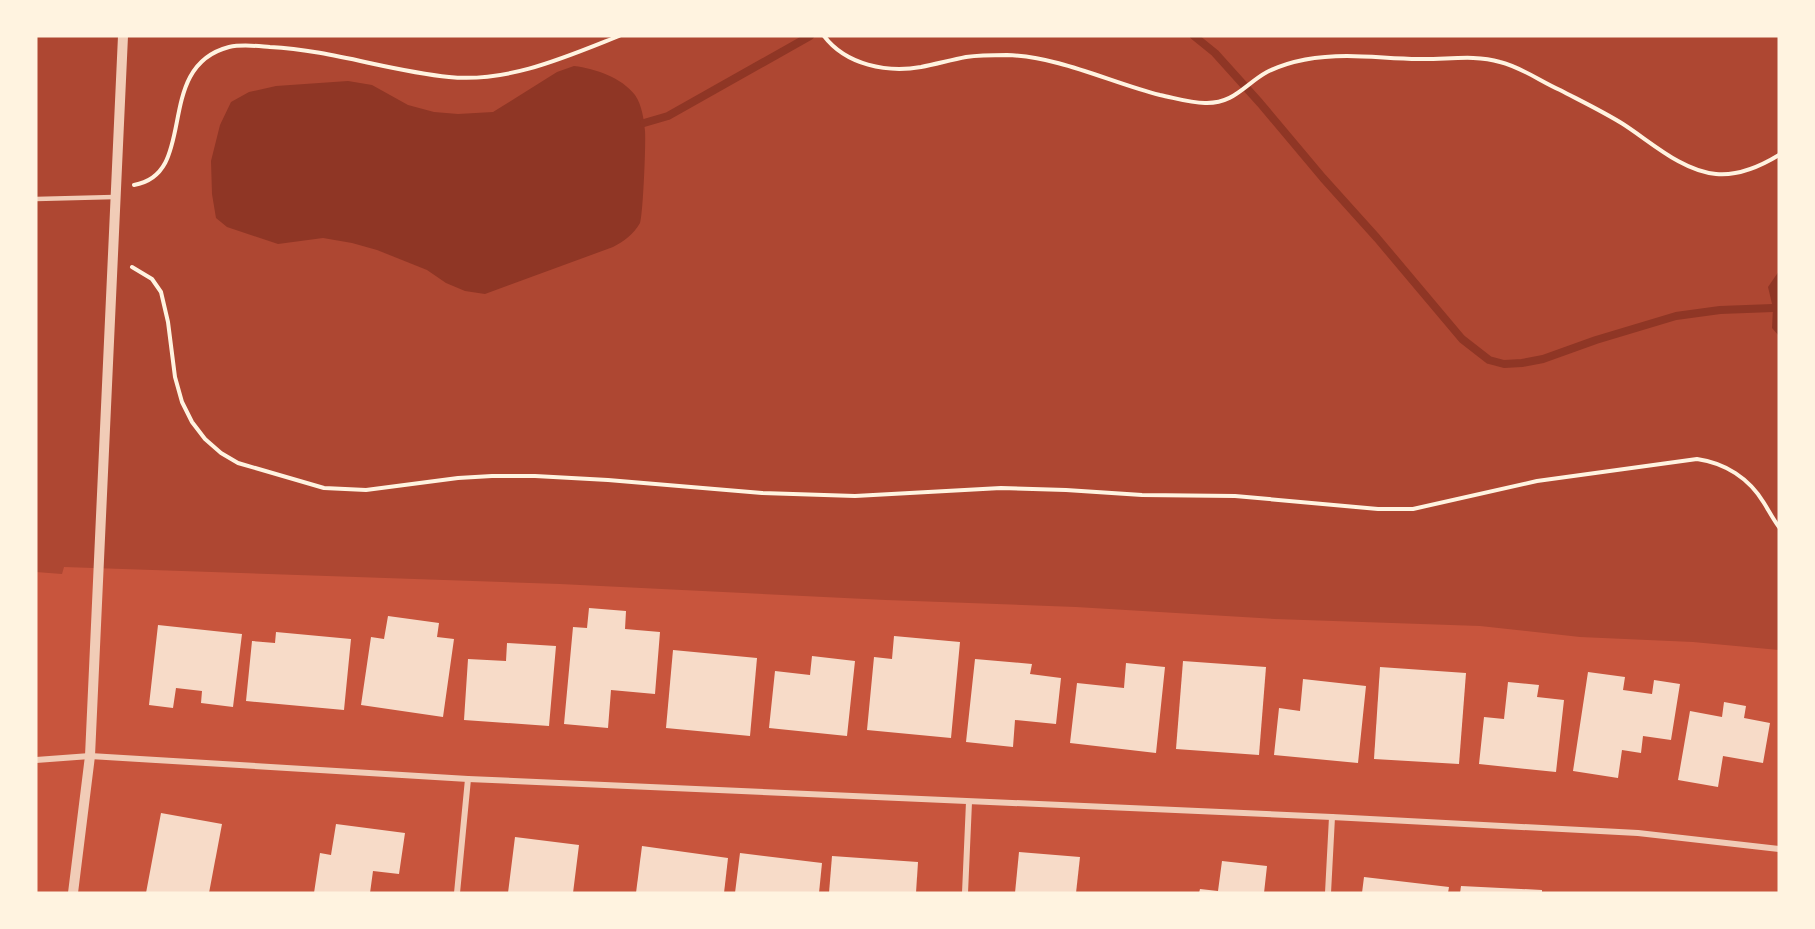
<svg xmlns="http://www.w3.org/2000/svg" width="1815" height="929" font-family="Jost,sans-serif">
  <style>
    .green { fill: #ae4732 }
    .water { fill: #8f3625 }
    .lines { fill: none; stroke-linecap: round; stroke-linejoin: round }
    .stream { stroke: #8f3625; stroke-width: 8 }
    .building { fill: #f7dbc8 }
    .path { stroke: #fff3e0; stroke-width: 4 }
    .service { stroke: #f1ccb7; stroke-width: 4.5 }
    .minor { stroke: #f1ccb7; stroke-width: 6 }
    .tertiary { stroke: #f1ccb7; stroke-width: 10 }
  </style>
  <rect width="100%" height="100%" fill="#c8553d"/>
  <polygon class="green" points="36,36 1779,36 1779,650 1693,642 1580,637 1480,626 1275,619 1076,607 886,600 560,584 64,567 62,574 36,572"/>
  <g class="water">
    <path d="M574,66C596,69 621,77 635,95C642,105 644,120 645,131C646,142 643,216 640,223C633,235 624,241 613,247L485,294L465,291L446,283L427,270L377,250L352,243L323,238L278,244L227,227L216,218L212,194L211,161L220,125L231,102L249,92L276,86L348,81L372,85L408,105L434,112L458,114L493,112L557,72Z"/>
    <polygon points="1779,271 1779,336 1772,328 1773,308 1768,287"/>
  </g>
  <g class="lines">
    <g class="stream">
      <polyline points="1194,36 1215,53 1260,103 1323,178 1377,238 1462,339 1489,360 1504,364 1522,363 1543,359 1596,340 1676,316 1720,310 1773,308"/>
      <polyline points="644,123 668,116 810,36"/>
    </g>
  </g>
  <g class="building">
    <polygon points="589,608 626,611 625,629 660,632 655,694 611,690 608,728 564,724 573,627 587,628"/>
    <polygon points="388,616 439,623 437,637 454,639 443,717 361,705 371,637 384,639"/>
    <polygon points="158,625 242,634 233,707 201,703 202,691 176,688 173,708 149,705"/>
    <polygon points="276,632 351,639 344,710 246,701 252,641 275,643"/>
    <polygon points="894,636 960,642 951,738 867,730 874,657 892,659"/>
    <polygon points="507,643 556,646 549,726 464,720 468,659 506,661"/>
    <polygon points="673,650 757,658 750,736 666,728"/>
    <polygon points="812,656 855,661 847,736 769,728 775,671 810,675"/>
    <polygon points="975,659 1032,664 1030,674 1061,678 1056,724 1015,720 1013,747 966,742"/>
    <polygon points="1183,661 1266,667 1259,755 1176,749"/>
    <polygon points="1126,663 1165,667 1156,753 1070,743 1077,683 1124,688"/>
    <polygon points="1380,667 1466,673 1459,764 1374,759"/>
    <polygon points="1588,672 1625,677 1623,690 1652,694 1654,680 1680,684 1671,740 1643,736 1641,753 1622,750 1618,778 1573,771"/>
    <polygon points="1303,679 1366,686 1358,763 1274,755 1279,708 1300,711"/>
    <polygon points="1508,682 1539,685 1537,697 1564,700 1556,772 1479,764 1484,717 1504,719"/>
    <polygon points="1724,702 1746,706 1744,718 1770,723 1763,763 1723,756 1718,787 1678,780 1690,711 1722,717"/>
    <polygon points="161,813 222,824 209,893 146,893"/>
    <polygon points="336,824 405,833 399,874 373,871 370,893 314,893 320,853 331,855"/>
    <polygon points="515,837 579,845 573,893 508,893"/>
    <polygon points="642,846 728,858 724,893 636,893"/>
    <polygon points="1019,852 1080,857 1076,893 1015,893"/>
    <polygon points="740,853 822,863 819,893 735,893"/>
    <polygon points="832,856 918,862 916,893 829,893"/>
    <polygon points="1222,861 1267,866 1264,893 1199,893 1200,889 1218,891"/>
    <polygon points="1364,877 1449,887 1448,893 1362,893"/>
    <polygon points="1461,886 1542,890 1542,893 1460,893"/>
  </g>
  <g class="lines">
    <g class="path">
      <path d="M824,36C846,65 887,73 921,67C936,64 951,60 966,57C980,55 993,55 1007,55C1061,57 1109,82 1160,95C1175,98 1190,103 1205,103C1234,104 1245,84 1267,72C1291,60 1321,56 1347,56C1371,56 1395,59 1418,59C1445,60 1474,54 1500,62C1521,67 1540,81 1560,90C1581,101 1602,111 1623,124C1651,142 1682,171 1716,174C1737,176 1761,166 1779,155"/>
      <path d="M134,185C200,174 152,67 229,47C243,44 257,46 270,47C331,50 389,71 449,77C508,83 566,57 619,36"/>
      <path d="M132,267L152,279L161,292L168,322L175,377L182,402L192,422L205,439L221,453L238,463L324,488L366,490L458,478L492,476H535L608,480L762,493L855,496L1001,488L1066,490L1142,495L1235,496L1378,509H1413L1537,481L1697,459C1725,463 1749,478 1764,503C1769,511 1773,519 1779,527"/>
    </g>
    <polyline class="service" points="36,199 114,197"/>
    <g class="minor">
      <polyline points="36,760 90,756 468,779 1332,817 1638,833 1779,849"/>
      <polyline points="457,893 468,779"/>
      <polyline points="965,893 969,802"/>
      <polyline points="1328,893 1332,817"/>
    </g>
    <polyline class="tertiary" points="73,893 90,756 123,36"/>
  </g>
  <rect width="1815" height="929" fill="none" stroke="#fff3e0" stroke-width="75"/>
</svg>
